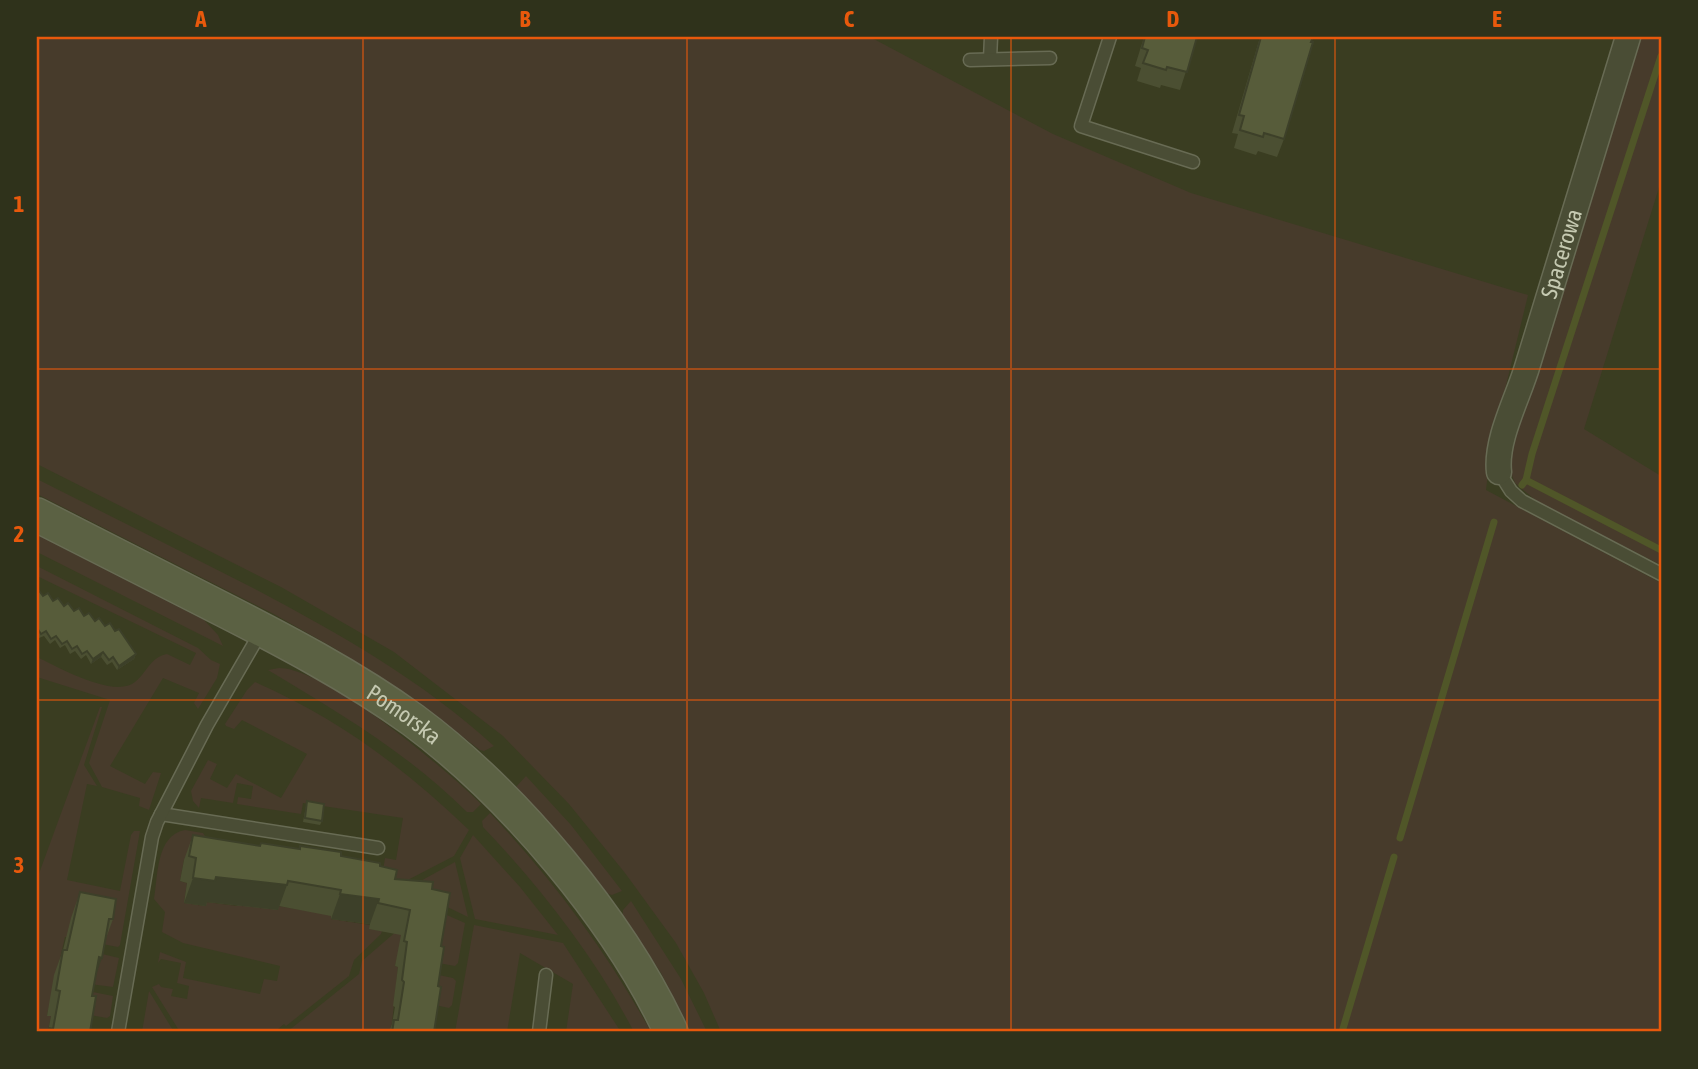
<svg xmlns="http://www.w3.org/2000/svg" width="1698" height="1069" font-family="'Asap Condensed',sans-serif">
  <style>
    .green { fill: #473b2b }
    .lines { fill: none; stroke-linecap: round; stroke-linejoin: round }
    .stream { stroke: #505628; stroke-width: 7 }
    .service-casing { stroke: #686b54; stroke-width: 15 }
    .minor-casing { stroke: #686b54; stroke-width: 27 }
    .secondary-casing { stroke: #686b54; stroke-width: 36 }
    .service { stroke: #4a4d35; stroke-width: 12 }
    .minor { stroke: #4a4d35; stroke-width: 24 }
    .secondary { stroke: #5b6143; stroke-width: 33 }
    .wall { fill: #4b4f32 }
    .shaded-wall { fill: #3d4029 }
    .building { fill: #575c3a; stroke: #3d4029; stroke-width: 2 }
    .grid { fill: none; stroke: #e8590c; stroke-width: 2; stroke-opacity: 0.55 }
    .labels { text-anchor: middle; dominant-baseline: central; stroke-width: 6; stroke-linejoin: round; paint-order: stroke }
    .street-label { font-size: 23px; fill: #c5c9b1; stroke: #2f321b }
    .neatline { fill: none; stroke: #e8590c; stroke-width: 2.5 }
    .grid-label { font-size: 23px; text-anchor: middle; font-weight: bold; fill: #e8590c }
  </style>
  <rect width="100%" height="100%" fill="#3a3d21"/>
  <g class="green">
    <polygon points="37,37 870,37 1053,134 1191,193 1528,295 1491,447 1486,490 1661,583 1661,1032 721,1032 704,993 676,943 625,873 569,804 503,736 394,652 281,587 37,464"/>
    <polygon points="1636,37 1661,37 1661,181 1584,429 1661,476 1661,565 1539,503 1515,483 1509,468 1510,446"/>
    <path d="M37,479C110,516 183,552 255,589C340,634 423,681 494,746L484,751L480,750L413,699L334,648L272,613L37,494Z"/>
    <polygon points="37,535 204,620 218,635 223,646 37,552"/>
    <path d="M37,566L198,648L211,660L220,664L217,678L198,709L194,703L199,693L163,678L110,766L145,784L153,772L161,773L149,810L139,806L140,798L102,787L89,763L110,700L37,677V657C58,667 114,699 135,682C147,673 150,657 167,654L190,665L196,653L37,576Z"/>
    <path d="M279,668C326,668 446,769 481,804L473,812H467C408,753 339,713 268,670Z"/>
    <path d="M255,682C339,719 403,767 469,830L454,856L400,884L382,877L385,858L396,860L403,818L303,803L301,814L237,804L238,797L251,799L253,786L237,783L233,803L201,798L199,808L193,801L191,791L208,760L217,764L210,779L227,788L236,774L281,798L307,754L242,720L234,729L226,726L225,724L247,690Z"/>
    <polygon points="100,707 102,707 84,765 97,786 87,784 67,880 120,891 131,835 134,831 140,831 120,945 118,947 65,937 47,1015 51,1016 48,1032 37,1032 37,879"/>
    <polygon points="526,776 571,825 622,891 612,895 605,893 558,833 516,787"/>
    <path d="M490,813C553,880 607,952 651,1032H634C595,957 541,888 483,827L482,821Z"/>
    <path d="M185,830L203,833L205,836L201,863L184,860L180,881L187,883L184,903L205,906L206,902L237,906L238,904L279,906L331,915V919L370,925V929L382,931L381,934L354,960L349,976L286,1026L284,1024L278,1029V1032H180L152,987L159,984L161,987L173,989L171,996L187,999L189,986L177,983L181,963L161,959L158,963L160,952L186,962L183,978L260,994L264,979L277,981L280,966L183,943L162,932L165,912L154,899C158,876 156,835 185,830Z"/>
    <polygon points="473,835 520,887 558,935 475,919 460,858"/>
    <polygon points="455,862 468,917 408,888"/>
    <polygon points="406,897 465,923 458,963 455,966 433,962"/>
    <polygon points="631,901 681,979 707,1032 691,1032 661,973 623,915 623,910"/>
    <polygon points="474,925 563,943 621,1032 566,1032 573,984 520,953 507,1032 455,1032"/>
    <polygon points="398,930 403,932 395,966 398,967 391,1032 287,1032 359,974 362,961"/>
    <polygon points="98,953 119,958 113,987 90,984"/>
    <polygon points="434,974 453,978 456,981 452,1005 449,1008 430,1004"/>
    <polygon points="88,991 113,996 110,1016 107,1018 84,1014"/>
    <polygon points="149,991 174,1032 142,1032"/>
  </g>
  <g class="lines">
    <g class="stream">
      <polyline points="1526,480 1661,550"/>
      <polyline points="1522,485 1526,480 1532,454 1661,56"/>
      <polyline points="1400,838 1494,522"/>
      <polyline points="1342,1032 1394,857"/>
    </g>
    <g class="service-casing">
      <g id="service">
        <polyline points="1110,37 1081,126 1193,162"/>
        <polyline points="990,59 991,37"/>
        <polyline points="970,60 1050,58"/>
        <polyline points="1499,472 1511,491 1522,501 1661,574"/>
        <polyline points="161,814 378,848"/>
        <polyline points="118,1032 152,837 157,822 207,725 262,630"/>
        <polyline points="539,1032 546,975"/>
      </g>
    </g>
    <g class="minor-casing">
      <g id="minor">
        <path id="s1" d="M1499,472C1495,439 1519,396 1528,364C1561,255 1594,146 1628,37"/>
      </g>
    </g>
    <g class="secondary-casing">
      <g id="secondary">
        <path id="s2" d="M37,515C97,545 156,576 216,606C283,640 352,676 413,720C513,794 619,920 671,1032"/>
      </g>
    </g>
    <use href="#service" class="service"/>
    <use href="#minor" class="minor"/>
    <use href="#secondary" class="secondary"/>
  </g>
  <g class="wall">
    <polygon points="1144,37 1197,37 1180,90 1161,85 1160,88 1137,81 1141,68 1135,66"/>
    <polygon points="1260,37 1313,37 1284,139 1277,157 1258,151 1256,155 1234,148 1238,134 1232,133"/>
    <polygon points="37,588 43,596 115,631 136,654 134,659 117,670 112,662 107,665 101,657 91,664 86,655 81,659 75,651 70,654 65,645 60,648 55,640 50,644 44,636 39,638 37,635"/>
    <polygon points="307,801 322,821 320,825 303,822"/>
    <polygon points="193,835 259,846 261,843 299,849 300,846 380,866 395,879 432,889 441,946 434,1032 389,1032 392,1024 395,1007 393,1006 398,967 395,966 401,935 369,929 370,924 331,919 331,916 279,906 278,910 207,902 206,906 184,903 187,883 180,881 184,860"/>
    <polygon points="80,892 113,919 105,941 96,975 92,996 90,1032 48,1032 51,1016 47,1016 54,975 63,950 71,918"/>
  </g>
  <g class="shaded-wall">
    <polygon points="103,652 101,657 91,664 93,659"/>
    <polygon points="136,654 134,659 117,670 119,666"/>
    <polygon points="216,877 287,885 278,910 207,902 206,906 184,903 193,878"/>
    <polygon points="340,894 379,899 370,924 331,919"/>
    <polygon points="99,957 102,958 93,983"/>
  </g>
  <g class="building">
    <polygon points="1145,37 1197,37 1187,72 1167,67 1166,70 1143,63 1148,50 1142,48"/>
    <polygon points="1261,37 1313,37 1311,42 1313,42 1284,139 1264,133 1263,137 1240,130 1244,116 1239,115"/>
    <polygon points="37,588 43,596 48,593 53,601 58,598 64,606 68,603 74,611 79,608 84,616 89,613 95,621 99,618 105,626 110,623 115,631 119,629 136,654 119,666 113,657 109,660 103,652 93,659 87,651 82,654 77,646 72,649 67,641 62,644 56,636 51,639 46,631 41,634 37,628"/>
    <polygon points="307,801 324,804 322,821 305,818"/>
    <polygon points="193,835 260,846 261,843 300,849 300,846 341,852 341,856 380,863 380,866 397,870 395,879 433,882 432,889 450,893 441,946 444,947 438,986 441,987 434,1032 392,1032 394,1020 398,1020 404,982 402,980 407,942 404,941 410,910 378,903 379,899 340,894 341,890 288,881 287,885 216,877 215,881 193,878 196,858 189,856"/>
    <polygon points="80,892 116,899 113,919 109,919 102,958 99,957 92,996 96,996 90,1032 49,1032 49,1028 53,1029 60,991 56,990 63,950 67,950"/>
  </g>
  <path class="grid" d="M363,37V1032M687,37V1032M1011,37V1032M1335,37V1032M37,369H1661M37,700H1661"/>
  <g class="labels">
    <g class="street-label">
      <text stroke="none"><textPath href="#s1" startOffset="228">Spacerowa</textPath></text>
      <text stroke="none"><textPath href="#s2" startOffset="418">Pomorska</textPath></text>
    </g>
  </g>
  <rect width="1698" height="1069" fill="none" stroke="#2f321b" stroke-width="77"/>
  <rect x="38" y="38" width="1622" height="992" class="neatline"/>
  <g class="grid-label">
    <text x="201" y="27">A</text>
    <text x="525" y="27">B</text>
    <text x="849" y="27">C</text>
    <text x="1173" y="27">D</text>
    <text x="1497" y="27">E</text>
    <text x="19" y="212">1</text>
    <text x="19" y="542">2</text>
    <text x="19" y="873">3</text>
  </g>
</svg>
